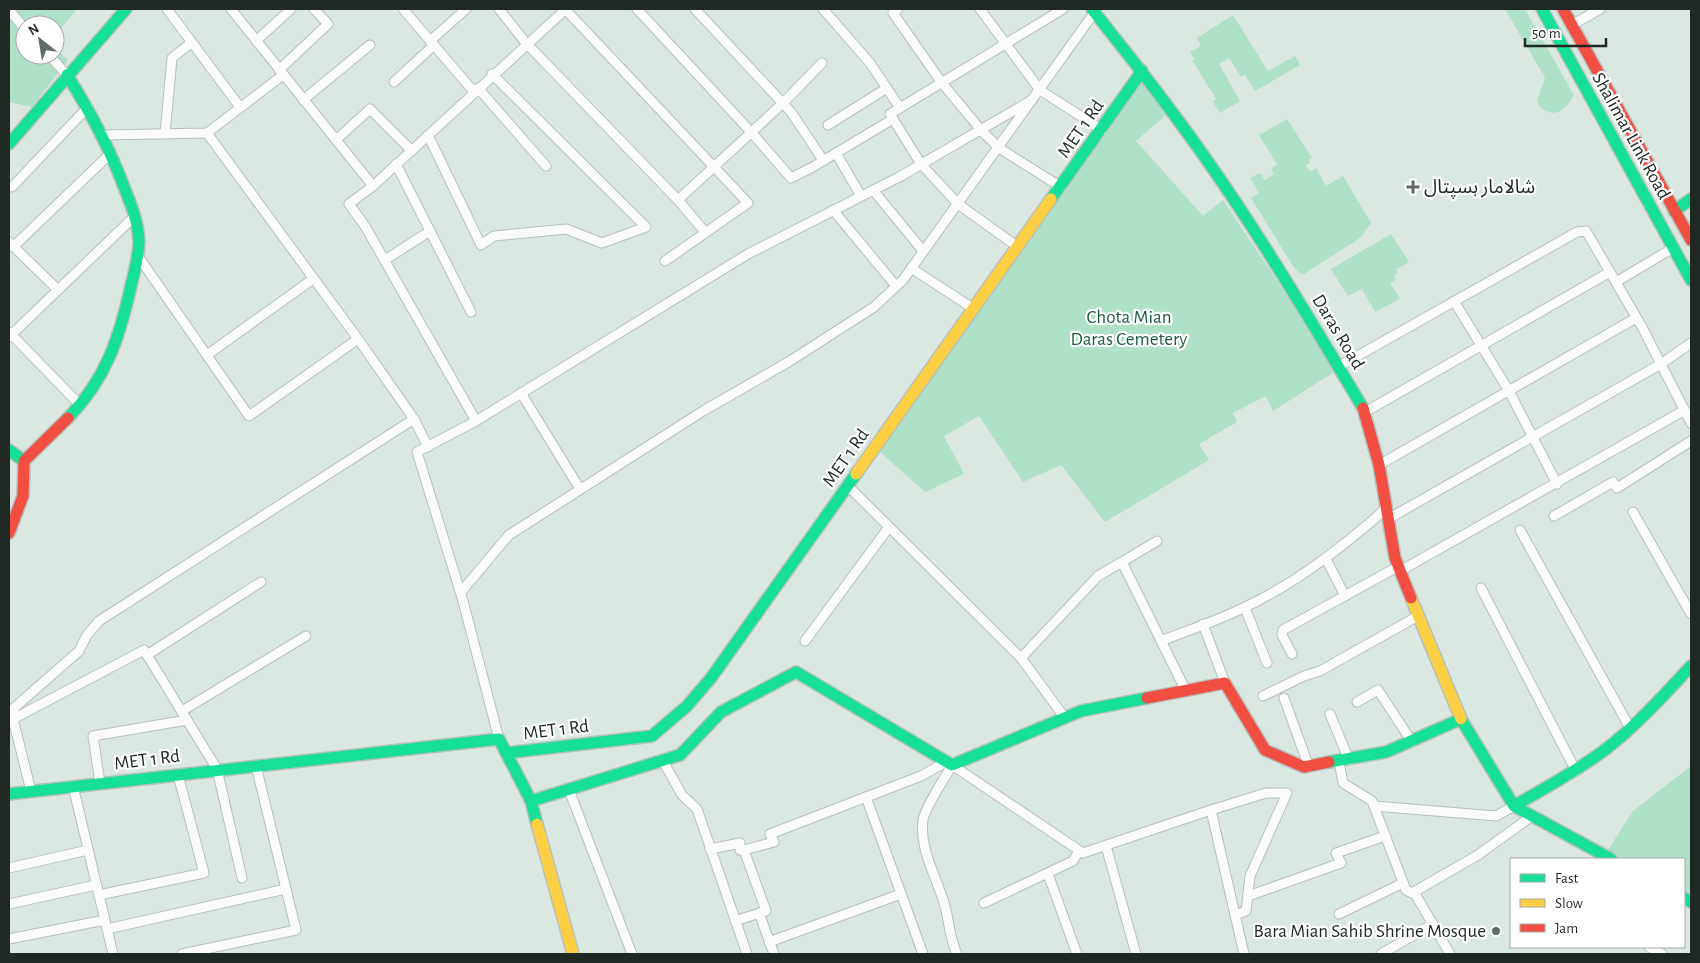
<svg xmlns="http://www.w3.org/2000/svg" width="1700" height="963" font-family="'Alegreya Sans','Noto Sans Arabic',sans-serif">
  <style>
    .green { fill: #aee1c8 }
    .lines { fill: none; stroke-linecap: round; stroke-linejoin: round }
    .street-casing { stroke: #b7c1bc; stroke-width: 11 }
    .fast-casing { stroke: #b7c1bc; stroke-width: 14 }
    .slow-casing { stroke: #b7c1bc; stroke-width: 14 }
    .jam-casing { stroke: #b7c1bc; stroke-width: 14 }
    .street { stroke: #fafbfa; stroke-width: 9 }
    .fast { stroke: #16e098; stroke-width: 11 }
    .slow { stroke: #ffcf43; stroke-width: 11 }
    .jam { stroke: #f24e42; stroke-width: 11 }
    .poi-dot { fill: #616b66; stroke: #fff; stroke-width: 2 }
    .labels { text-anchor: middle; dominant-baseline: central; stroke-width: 4.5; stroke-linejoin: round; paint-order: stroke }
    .street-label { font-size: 19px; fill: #1f2823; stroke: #fff }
    .poi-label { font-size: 19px; fill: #1f2823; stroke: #fff; text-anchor: start }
    .park-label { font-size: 19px; fill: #1d5d42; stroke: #fff }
  </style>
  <rect width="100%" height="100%" fill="#dbe7e1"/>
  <g class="green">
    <polygon points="9,9 77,9 55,36 55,25 25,25 25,55 55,55 55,47 68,60 32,107 9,102"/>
    <path d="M1505,9H1525L1574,95C1566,110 1555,120 1539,106L1537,99L1545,80L1544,76Z"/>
    <polygon points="1233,15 1268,71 1295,56 1300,65 1255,91 1245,75 1241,77 1229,58 1219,64 1240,101 1220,113 1213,102 1216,99 1192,60 1194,59 1190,52 1201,46 1197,38"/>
    <polygon points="1142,77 1168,113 1136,141 1203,216 1223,200 1337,370 1273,411 1266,396 1233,413 1237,422 1199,444 1209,460 1105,522 1061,465 1023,482 979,416 944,436 964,474 925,492 880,452"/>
    <polygon points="1287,119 1312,158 1309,159 1310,163 1306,165 1310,172 1316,168 1326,186 1343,176 1371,223 1360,238 1304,274 1299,273 1293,266 1251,198 1259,193 1250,178 1260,173 1265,180 1274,174 1271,168 1277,164 1259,135"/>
    <polygon points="1391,234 1409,262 1396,269 1398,273 1394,276 1396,280 1390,283 1400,299 1375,312 1362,289 1348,296 1331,269"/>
    <polygon points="1691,766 1691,897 1684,894 1684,859 1617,859 1606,853 1633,811"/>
  </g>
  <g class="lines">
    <g class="street-casing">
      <g id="street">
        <polyline points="167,9 240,107"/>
        <polyline points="231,9 373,186"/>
        <polyline points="403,9 474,92"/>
        <polyline points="499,9 526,43 678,200"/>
        <polyline points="565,9 748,203 665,261"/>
        <polyline points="637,9 751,132 791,178 811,168 893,119"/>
        <polyline points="695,9 791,112 823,160"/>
        <polyline points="823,9 870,63 900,108"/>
        <polyline points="898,9 893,13 942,83 981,130 999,148 1061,187"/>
        <polyline points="980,9 1040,90 1102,130"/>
        <polyline points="9,10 25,29"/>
        <polyline points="1572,25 1600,9"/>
        <polyline points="256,41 291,9"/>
        <polyline points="430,41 466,9"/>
        <polyline points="49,55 67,75"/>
        <polyline points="279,70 328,24 314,9"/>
        <polyline points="394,82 434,45"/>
        <polyline points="478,88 546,166"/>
        <polyline points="303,100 370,45"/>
        <polyline points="828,125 887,88"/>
        <polyline points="207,133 358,339 414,419 428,447"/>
        <polyline points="165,134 172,58 191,43"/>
        <polyline points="102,135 207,133 283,75"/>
        <polyline points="428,135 481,245 494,236 566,229 602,243 646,227 492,74"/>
        <polyline points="336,140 370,109 411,150"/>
        <polyline points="836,153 861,196"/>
        <polyline points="396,164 471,312"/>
        <polyline points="12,187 88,107"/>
        <polyline points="873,190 923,251"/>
        <polyline points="833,210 896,286"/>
        <polyline points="705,232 678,200 783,103 822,63"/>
        <polyline points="9,242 58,290"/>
        <polyline points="13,247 111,153"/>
        <polyline points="1018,247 958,204 921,164 890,114 1063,9"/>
        <polyline points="138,256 249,416 358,339"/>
        <polyline points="385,260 430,231"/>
        <polyline points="911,268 974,309"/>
        <polyline points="1616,282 1673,248"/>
        <polyline points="1454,301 1509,391 1557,484"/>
        <polyline points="9,332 80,405"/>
        <polyline points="9,337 135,216"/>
        <polyline points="207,355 313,279"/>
        <polyline points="1338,367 1577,232 1586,231 1642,327 1691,423"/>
        <polyline points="521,393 580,489"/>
        <polyline points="1365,412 1610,272"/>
        <polyline points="476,421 365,226 349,204 373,186 566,9"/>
        <polyline points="1379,465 1636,318"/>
        <polyline points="848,486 1021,658 1065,718"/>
        <polyline points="1633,512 1691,614"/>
        <polyline points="1554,516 1613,482 1617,488 1691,441"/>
        <polyline points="1388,519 1661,364 1691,343"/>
        <polyline points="1520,530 1630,728"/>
        <polyline points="1157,541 1122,562 1186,691"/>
        <polyline points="1326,559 1345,596"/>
        <polyline points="1400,571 1685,410"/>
        <polyline points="1481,588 1576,771"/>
        <polyline points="461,592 509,535 703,411 790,361 874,307 903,280 1094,13"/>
        <polyline points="1245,608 1267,663"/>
        <polyline points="1203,624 1225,683"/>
        <polyline points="805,641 889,527"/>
        <path d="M1161,641C1189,630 1217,621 1243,608C1293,585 1337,551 1379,515L1386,507"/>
        <polyline points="1292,654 1282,635 1283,630 1399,566"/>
        <polyline points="147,655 261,582"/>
        <polyline points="1021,658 1098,576 1122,562"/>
        <polyline points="1263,696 1304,676 1320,671 1418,616"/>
        <polyline points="1284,698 1309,767"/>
        <polyline points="1357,702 1378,690 1412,742"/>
        <polyline points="182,711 306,636"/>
        <polyline points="1330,714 1349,760"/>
        <polyline points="13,719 144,650 217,769 242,878"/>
        <polyline points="499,739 463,601 417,452 476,421 748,254 901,176 1032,100"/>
        <polyline points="663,761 682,795 697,809 747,954"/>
        <polyline points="1339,762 1343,783 1372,801 1406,890 1412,893 1478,855 1532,816"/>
        <polyline points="100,783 93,736 187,720"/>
        <polyline points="73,786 113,954"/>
        <polyline points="569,790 632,954"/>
        <polyline points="31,791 13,719 14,708 79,651 87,635 99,621 414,419"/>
        <polyline points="866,797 923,954"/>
        <polyline points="1374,806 1496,816 1514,806"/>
        <polyline points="1211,810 1266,793 1287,793 1250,876 1246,911 1235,915"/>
        <polyline points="1106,846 1136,954"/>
        <polyline points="710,849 740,843 740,850 744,850 774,842 770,834 921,776 946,762"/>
        <polyline points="9,868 88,850"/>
        <polyline points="1048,874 1077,954"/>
        <polyline points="1414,892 1450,954"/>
        <polyline points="99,895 204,873 178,775"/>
        <polyline points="1248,896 1341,863 1336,853 1385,836"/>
        <polyline points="984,903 1073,861 1079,851"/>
        <polyline points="9,904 96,885"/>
        <polyline points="759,913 774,954"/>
        <polyline points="1339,914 1403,883"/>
        <polyline points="735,921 766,911 744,850"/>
        <polyline points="107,929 286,889"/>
        <polyline points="9,939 105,920"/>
        <polyline points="769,942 901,894"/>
        <polyline points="1649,947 1662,954"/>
        <polyline points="182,954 296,930 256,766"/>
        <path d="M957,954C950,940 949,921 945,906C937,877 919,850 923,820C924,809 945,778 952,765L1083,853L1211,810L1244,954"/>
        <polyline points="1381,954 1433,924"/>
      </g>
    </g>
    <g class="fast-casing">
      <g id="fast">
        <path d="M1092,9C1118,42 1144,74 1169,108C1241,203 1302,306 1363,408"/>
        <polyline points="1542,9 1691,280"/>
        <path d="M67,75C90,111 109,147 124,187C131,204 138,222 139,241C139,256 134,272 131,286C119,339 106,379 68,418"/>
        <polyline points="9,144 126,9"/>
        <polyline points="1051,199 1142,71"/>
        <polyline points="1674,211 1691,199"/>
        <polyline points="9,450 24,461"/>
        <polyline points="506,753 652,736 687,706 711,678 856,474"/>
        <polyline points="1329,762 1386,752 1461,719 1514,806 1611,859"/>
        <polyline points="9,794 499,739 531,801 537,824"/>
        <polyline points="531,801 680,755 721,712 796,672 952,765 1081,711 1147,698"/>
        <path d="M1514,806C1545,788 1577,771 1606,749C1637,725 1664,695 1691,666"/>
        <polyline points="1684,898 1691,902"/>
      </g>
    </g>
    <g class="slow-casing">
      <g id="slow">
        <polyline points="856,474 1051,199"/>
        <polyline points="1411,598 1461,719"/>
        <polyline points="537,824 573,954"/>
      </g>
    </g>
    <g class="jam-casing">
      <g id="jam">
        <polyline points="1563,9 1691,240"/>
        <polyline points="1363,408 1379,465 1395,558 1411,598"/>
        <polyline points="9,533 23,496 24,461 68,418"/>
        <polyline points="1147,698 1225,683 1265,750 1304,767 1329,762"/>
      </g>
    </g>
    <use href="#street" class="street"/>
    <use href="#fast" class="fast"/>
    <use href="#slow" class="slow"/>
    <use href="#jam" class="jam"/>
  </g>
  <g class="poi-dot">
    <path d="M1410.5 179.5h5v5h5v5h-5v5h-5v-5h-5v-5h5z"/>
    <circle cx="1496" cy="931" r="5"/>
  </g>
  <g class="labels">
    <g class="street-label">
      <text transform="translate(1081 129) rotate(-55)">MET 1 Rd</text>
      <text transform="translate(1631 136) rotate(61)">Shalimar Link Road</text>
      <text transform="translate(1338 332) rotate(59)">Daras Road</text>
      <text transform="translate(846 458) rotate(-55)">MET 1 Rd</text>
      <text transform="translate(556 730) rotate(-7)">MET 1 Rd</text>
      <text transform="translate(147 760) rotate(-7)">MET 1 Rd</text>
    </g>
    <g class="poi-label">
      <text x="1424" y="187">شالامار ہسپتال</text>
      <text x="1486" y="931" text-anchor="end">Bara Mian Sahib Shrine Mosque</text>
    </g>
    <g class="park-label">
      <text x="1129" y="317">Chota Mian<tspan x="1129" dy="22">Daras Cemetery</tspan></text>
    </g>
  </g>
  <rect width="1700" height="963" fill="none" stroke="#1f2823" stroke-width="20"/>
  <rect x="1510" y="858" width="175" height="90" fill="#ffffff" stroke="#a5a9a7"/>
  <rect x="1520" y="874" width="25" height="8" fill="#16e098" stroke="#a5a9a7"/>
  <text x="1555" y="883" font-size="15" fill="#1f2823">Fast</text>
  <rect x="1520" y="899" width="25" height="8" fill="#ffcf43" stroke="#a5a9a7"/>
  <text x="1555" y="908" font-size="15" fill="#1f2823">Slow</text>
  <rect x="1520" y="924" width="25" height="8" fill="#f24e42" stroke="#a5a9a7"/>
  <text x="1555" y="933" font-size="15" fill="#1f2823">Jam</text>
  <g transform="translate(40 40) rotate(329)"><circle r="24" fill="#ffffff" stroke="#a5a9a7"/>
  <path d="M0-4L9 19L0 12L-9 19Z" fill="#616b66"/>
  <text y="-8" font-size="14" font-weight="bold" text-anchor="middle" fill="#1f2823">N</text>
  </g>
  <path d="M1525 38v8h81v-8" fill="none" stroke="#1f2823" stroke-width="2.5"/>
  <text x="1532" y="38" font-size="15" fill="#1f2823" stroke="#ffffff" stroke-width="4" paint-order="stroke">50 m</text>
</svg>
